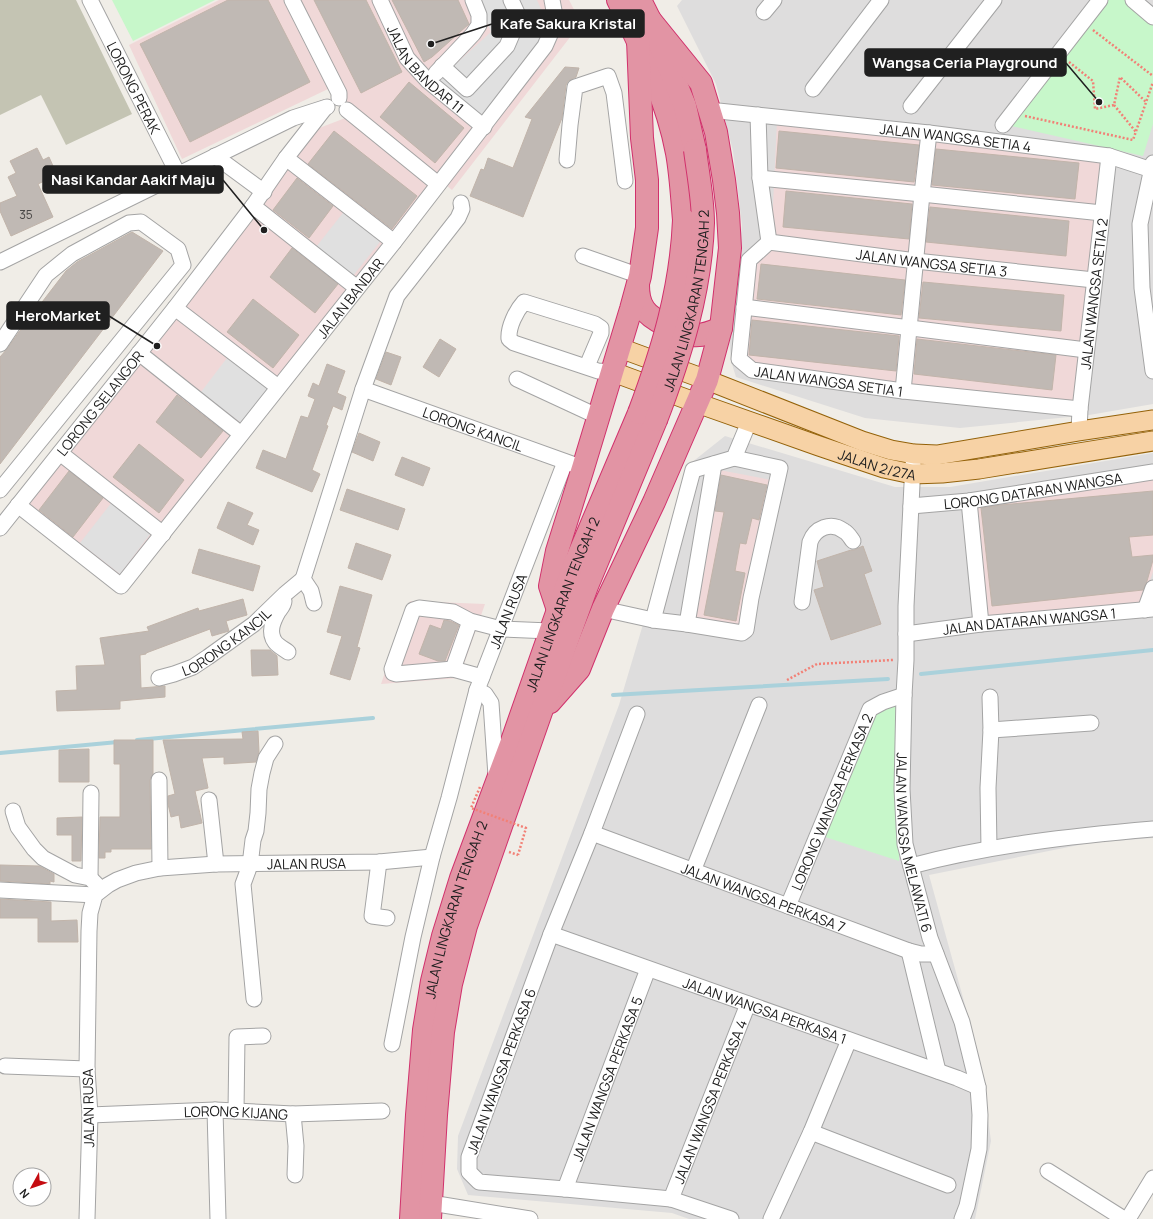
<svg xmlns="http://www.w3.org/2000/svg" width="1153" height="1219" font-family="Manrope,sans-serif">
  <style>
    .residential { fill: #dedddd }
    .commercial { fill: #f0d8d8 }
    .construction { fill: #c4c4b3 }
    .park { fill: #c7f7ca }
    .parking { fill: #e0e0e0 }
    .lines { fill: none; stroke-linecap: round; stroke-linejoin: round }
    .stream { stroke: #aad1db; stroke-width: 4 }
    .building { fill: #c0b9b4; stroke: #c1b4aa }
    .minor-casing { stroke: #a4a4a4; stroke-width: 17 }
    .major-casing { stroke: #946209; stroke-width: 21 }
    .highway-casing { stroke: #d1316c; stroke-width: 24 }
    .path { stroke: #f28076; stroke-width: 2.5; stroke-dasharray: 2 2; stroke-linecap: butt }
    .minor { stroke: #fff; stroke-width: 15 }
    .major { stroke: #f7d2a5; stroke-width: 19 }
    .highway { stroke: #e294a4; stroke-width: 22 }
    .highway-bridge-casing { stroke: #d1316c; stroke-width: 24; stroke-linecap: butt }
    .path-bridge { stroke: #f28076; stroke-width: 2.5; stroke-dasharray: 2 2; stroke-linecap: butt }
    .highway-bridge { stroke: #e294a4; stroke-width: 22 }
    .labels { text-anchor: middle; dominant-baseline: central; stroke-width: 3.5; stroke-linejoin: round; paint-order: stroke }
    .number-label { font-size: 12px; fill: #484645 }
    .street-label { font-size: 14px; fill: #202020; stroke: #fff }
    .leader { fill: none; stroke: #202020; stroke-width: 1.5 }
    .callout-dot { fill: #202020; stroke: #fff; stroke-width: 1.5 }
    .callout { fill: #202020; stroke: #202020; stroke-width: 1.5 }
    .callout-label { font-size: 15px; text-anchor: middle; font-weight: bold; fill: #fff }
  </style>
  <rect width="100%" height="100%" fill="#f0ede7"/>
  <g class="residential">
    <polygon points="682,0 1153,0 1153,404 1089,415 960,428 865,418 736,377 731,361 729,338 742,225 733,151 716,84 677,6"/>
    <polygon points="725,436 895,487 950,487 1153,453 1153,838 1089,843 929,875 980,1059 991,1141 975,1219 689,1219 672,1213 468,1195 457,1169 458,1136 619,705 691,463"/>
  </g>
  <g class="commercial">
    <polygon points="219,0 569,0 581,23 452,190 328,89 182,159 129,45"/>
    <polygon points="348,117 431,185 120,580 25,505 314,130"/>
    <polygon points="777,121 1103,160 1076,404 894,384 754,364 744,356 754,263 771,247"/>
    <polygon points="709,468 782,482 748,638 682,626"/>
    <polygon points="1153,477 1153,572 1141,605 985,620 973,506"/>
    <polygon points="410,601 485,604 459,678 381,684"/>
  </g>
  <polygon class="construction" points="0,0 76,0 132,114 66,145 41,95 0,115"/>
  <g class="park">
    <polygon points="112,0 215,0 133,41"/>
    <polygon points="1102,0 1128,0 1153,19 1153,124 1143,156 1007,125"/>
    <polygon points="900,701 899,861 822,836 875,710"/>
  </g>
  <g class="parking">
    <polygon points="478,0 537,0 544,16 542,38 481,116 438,80 491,32"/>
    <polygon points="346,209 383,238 353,276 316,247"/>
    <polygon points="230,354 270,386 241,423 201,392"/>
    <polygon points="112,502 151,533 120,574 80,543"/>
  </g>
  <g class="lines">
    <g class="stream">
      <polyline points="921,674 1153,650"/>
      <polyline points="613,695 888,679"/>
      <polyline points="137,740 373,718"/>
      <polyline points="0,753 118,742"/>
    </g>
  </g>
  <g class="building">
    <polygon points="228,0 268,0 310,82 190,142 140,44"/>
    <polygon points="314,0 366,0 402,72 361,93"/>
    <polygon points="392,0 458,0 469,24 432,57 424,62"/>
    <polygon points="565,67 579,68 576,77 568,81 566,85 562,118 523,217 470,196 481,169 484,170 488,158 513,168 532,119 525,117"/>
    <polygon points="409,82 464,128 435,163 380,117"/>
    <polygon points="334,131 417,196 392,229 308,164"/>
    <polygon points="779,131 919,145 914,182 776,168"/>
    <polygon points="37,148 43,160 49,157 57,175 38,184 53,217 11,236 0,211 0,203 17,196 8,177 16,173 10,161"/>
    <polygon points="936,149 1079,163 1075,199 932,185"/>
    <polygon points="297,178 333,206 309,238 273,210"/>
    <polygon points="786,191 912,204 909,239 783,227"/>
    <polygon points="930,207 1069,221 1066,256 926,242"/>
    <polygon points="132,232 163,251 0,464 0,357 7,349 19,332 66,271 77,262"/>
    <polygon points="292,248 338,284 315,313 270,277"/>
    <polygon points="761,264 905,280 901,315 757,299"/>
    <polygon points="923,282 1064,295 1061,331 919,318"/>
    <polygon points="253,299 299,335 273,368 227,332"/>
    <polygon points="752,320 899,336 896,371 749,355"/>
    <polygon points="440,339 456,349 439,377 423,367"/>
    <polygon points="917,339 1056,355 1052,390 914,374"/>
    <polygon points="386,352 401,357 391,385 376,379"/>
    <polygon points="327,364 345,371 337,393 346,397 342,410 333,406 326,425 328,426 312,470 320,474 312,492 256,468 263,450 286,459 301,416 308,418 315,399 308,396 313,383 319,386"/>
    <polygon points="177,395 223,431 201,458 156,422"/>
    <polygon points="359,433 380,442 373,461 352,452"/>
    <polygon points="139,444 184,480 159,513 113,477"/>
    <polygon points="402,457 430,468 423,486 395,475"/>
    <polygon points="69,471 103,498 73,537 39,510"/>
    <polygon points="721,475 767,485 759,520 752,518 746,544 740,543 735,571 745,573 736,621 704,615 724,512 715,511"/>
    <polygon points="347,489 405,509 398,530 340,510"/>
    <polygon points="1153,491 1153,535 1129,537 1132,557 1153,555 1153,560 1147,581 1143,590 992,606 981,508 1001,505"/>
    <polygon points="228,502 253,513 247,525 259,530 253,545 217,528"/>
    <polygon points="356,543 391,555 382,580 348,568"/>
    <polygon points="863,546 872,571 864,574 881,624 831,640 814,590 824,587 817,561 851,550 854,550"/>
    <polygon points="199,549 260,566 253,591 192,573"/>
    <polygon points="340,586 372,595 357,647 360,648 350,680 330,674 342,636 327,632"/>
    <polygon points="243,599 247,615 226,621 229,631 212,636 210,629 146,653 146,654 140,655 141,688 165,686 165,697 120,701 120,709 57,711 56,691 77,690 76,666 105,665 100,638 149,631 147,627 198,608 199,611"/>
    <polygon points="444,620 450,621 459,625 445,661 438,661 419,654 430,625 441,629"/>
    <polygon points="251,650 270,650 277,656 278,675 252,676"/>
    <polygon points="258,731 259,752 256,762 224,764 224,757 202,758 208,788 195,791 202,823 181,828 179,815 171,817 168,804 168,796 175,794 163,740 243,739 242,732"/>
    <polygon points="114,740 153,740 153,774 150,780 151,849 111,849 111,852 105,852 105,858 99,858 100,817 120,817 120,764 114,764"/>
    <polygon points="89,749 89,782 59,782 59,750"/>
    <polygon points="82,817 81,861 72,861 72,835 57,835 57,818"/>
    <polygon points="0,865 39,866 54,874 54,882 50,881 50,884 0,881"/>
    <polygon points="0,899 51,902 51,921 77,920 78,942 38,942 38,918 0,918"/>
  </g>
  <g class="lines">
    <g class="minor-casing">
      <g id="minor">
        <path id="s1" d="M90,0L178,174"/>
        <polyline points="292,0 339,93 339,98"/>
        <path id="s2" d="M380,0L407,58L428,81L484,127"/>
        <polyline points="1133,0 1153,17"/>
        <polyline points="764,12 774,0"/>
        <polyline points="442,66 467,89 507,46 513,32 517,13 511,0"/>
        <polyline points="436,73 473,34 479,25 479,15 473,0"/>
        <polyline points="813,89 881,0"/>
        <polyline points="911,106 994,0"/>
        <polyline points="347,110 438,184"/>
        <path id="s3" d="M709,110L929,133L1109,156L1152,170"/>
        <polyline points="758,115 760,178 769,242"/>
        <polyline points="1003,125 1100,0"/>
        <polyline points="215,156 264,192"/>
        <polyline points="286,158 394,242"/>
        <polyline points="567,160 570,125 575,87 608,76 614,93 625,181"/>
        <polyline points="1153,163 1140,224 1142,288 1153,371"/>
        <polyline points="760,178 922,194 1102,213"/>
        <polyline points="253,206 357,288"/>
        <path id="s4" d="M769,242L749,260L739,359L752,370L903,391L1080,409"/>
        <path id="s5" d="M769,242L916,261L1094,280"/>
        <polyline points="583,256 640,276"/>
        <polyline points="0,262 293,118 327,107"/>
        <polyline points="744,307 1086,350"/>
        <polyline points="175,308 278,387"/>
        <polyline points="0,344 46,275 72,254 129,223 141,222 178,249 183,265 0,490"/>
        <polyline points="139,353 241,434"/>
        <path d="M587,366L601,333V328L595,324L524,302C516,311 508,327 509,339L514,343L598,371L613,372"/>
        <polyline points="517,379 599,417"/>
        <path id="s6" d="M363,389L575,465"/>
        <polyline points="903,391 922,194 929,133"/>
        <path id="s7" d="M1079,431L1080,409L1109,156"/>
        <polyline points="60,453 163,534"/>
        <path id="s8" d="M913,464L906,606V660L904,695L902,789L905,844L930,938L962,1022L978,1087L980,1115L979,1149L967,1206L962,1219"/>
        <polyline points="969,501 981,624"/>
        <path id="s9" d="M18,505L121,586L394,242L545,46L556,21L552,0"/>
        <path id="s10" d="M911,506L969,501L1153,472"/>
        <path id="s11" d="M0,528L175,308L253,206L286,158L325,108"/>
        <path d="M284,601C284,605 281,608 278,612C273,621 268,632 275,642C278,646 284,649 288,652"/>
        <path d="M802,602L810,542C815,528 831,521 844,531C848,533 850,537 853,541"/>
        <polyline points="314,603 311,591 303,579 363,389 397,296 458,218 462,209 461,203"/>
        <polyline points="603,609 653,620 687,624 714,464"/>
        <polyline points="1145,610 1153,588"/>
        <polyline points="653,620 693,470 734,458 749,422"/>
        <polyline points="687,624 742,633 746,630 751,598 780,468 734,458"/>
        <path id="s12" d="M906,634L981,624L1153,609"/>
        <polyline points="453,669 470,621"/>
        <polyline points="482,677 453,669 396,674 393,673 392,669 413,610 419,608 453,612 470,621 501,629 550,631"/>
        <path id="s13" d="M159,678L174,674L193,667L208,657L254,624L285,594L303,579"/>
        <polyline points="477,690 485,694 491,703 496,776"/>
        <polyline points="637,714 592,833 551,934 469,1157 469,1172 479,1182 565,1189 671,1199 731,1219"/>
        <polyline points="991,730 1091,723"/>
        <polyline points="159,780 160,868"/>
        <polyline points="209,800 216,864"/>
        <polyline points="13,811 18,827 34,849 43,858 75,875 90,878 101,889"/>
        <path id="s14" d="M592,833L909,951L921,954H936"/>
        <polyline points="989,848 988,788 991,730 990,697"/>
        <polyline points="379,862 372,916 387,918"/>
        <path d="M911,866C990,845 1072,836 1153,829"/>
        <polyline points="693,871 759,705"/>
        <polyline points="90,878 91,793"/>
        <polyline points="0,890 95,895"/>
        <path id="s15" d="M788,906L870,709L883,702L904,695"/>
        <path id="s16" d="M551,934L957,1078L978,1087"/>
        <polyline points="909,951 938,1071"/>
        <polyline points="254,999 243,884 250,865 253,840 256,831 258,813 259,789 262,773 266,758 275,744"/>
        <path id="s17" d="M392,1044L413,937L432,857L449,798L477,690L565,462"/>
        <polyline points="5,1066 87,1069"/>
        <polyline points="215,1110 218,1219"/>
        <polyline points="236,1111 237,1037 263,1036"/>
        <polyline points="293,1114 296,1146 295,1175"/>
        <path id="s18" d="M90,1115L215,1110L293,1114L382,1111"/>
        <polyline points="811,1132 948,1185"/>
        <polyline points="1048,1171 1124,1219"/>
        <path id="s19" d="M565,1189L648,969"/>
        <path id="s20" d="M671,1199L748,1004"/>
        <polyline points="431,1203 530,1219"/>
        <path id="s21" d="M87,1219L90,1115L87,1069L89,931L90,913L95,895L108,885L117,880L136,873L160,868L216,864L379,862L432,857"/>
        <polyline points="771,1219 811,1132 849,1040"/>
        <polyline points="1128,1219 1153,1178"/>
      </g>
    </g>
    <g class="major-casing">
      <g id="major">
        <polyline points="620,348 707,380 862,441 891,450 914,454 937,455 1079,431 1153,420"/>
        <path id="s22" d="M613,372L697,403L819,446L884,468L912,474L942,473L979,469L1153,441"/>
      </g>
    </g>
    <g class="highway-casing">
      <g id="highway">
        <path d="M618,0C642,49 667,99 677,153C681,175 682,198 684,220"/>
        <polyline points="640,0 650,20 685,106 695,150"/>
        <path d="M638,285C638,293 639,302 644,309C650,319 682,335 693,335C703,336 712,332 721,328"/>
        <polyline points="558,610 550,586 557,551 583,468 631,309 640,276 647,228 647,180 642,138 638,40"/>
        <polyline points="550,702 579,669 603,609 654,502 707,380 721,328 730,248 728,213 724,180 716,132 701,83 650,20"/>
        <path id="s23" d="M411,1219L417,1115L424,1030L432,981L443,936L461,878L511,744L558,610L574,566L639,413"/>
        <polyline points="430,1219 436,1115 443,1032 451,984 466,926 541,712 587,586 656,420"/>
      </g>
    </g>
    <g class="path">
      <polyline points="1093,30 1153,76"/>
      <polyline points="1069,62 1093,81 1095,109 1114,105 1120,77 1146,102"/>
      <polyline points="1114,105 1136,132"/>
      <polyline points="1025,116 1133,140 1153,82"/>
      <polyline points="787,680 817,664 893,660"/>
      <polyline points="509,852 518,855"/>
    </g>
    <use href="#minor" class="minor"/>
    <use href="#major" class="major"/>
    <use href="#highway" class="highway"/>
    <g class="highway-bridge-casing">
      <g id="highway-bridge">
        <path d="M639,413C663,349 681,289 684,220"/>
        <path id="s24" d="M656,420C680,357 701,291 703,223C703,199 698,174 695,150"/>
      </g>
    </g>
    <polyline class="path-bridge" points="480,787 471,808 526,828 518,855"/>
    <use href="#highway-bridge" class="highway-bridge"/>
  </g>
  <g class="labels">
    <g class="number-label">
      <text x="26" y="214">35</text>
    </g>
    <g class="street-label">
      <text stroke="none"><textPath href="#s2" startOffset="84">JALAN BANDAR 11</textPath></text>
      <text stroke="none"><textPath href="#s1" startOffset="98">LORONG PERAK</textPath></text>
      <text stroke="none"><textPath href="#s3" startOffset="248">JALAN WANGSA SETIA 4</textPath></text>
      <text stroke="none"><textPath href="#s5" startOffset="164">JALAN WANGSA SETIA 3</textPath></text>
      <text stroke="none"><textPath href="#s7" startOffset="138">JALAN WANGSA SETIA 2</textPath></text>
      <text stroke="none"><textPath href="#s9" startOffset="499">JALAN BANDAR</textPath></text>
      <text stroke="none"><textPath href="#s24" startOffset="124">JALAN LINGKARAN TENGAH 2</textPath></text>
      <text stroke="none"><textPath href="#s4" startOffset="221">JALAN WANGSA SETIA 1</textPath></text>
      <text stroke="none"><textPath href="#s11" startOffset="160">LORONG SELANGOR</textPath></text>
      <text stroke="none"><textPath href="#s6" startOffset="117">LORONG KANCIL</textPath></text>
      <text stroke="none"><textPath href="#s22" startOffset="280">JALAN 2/27A</textPath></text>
      <text stroke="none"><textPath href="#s10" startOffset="123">LORONG DATARAN WANGSA</textPath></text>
      <text stroke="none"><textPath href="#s23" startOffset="638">JALAN LINGKARAN TENGAH 2</textPath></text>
      <text stroke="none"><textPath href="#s17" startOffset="449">JALAN RUSA</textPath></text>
      <text stroke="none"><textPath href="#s12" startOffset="124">JALAN DATARAN WANGSA 1</textPath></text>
      <text stroke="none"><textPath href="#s13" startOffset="77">LORONG KANCIL</textPath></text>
      <text stroke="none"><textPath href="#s15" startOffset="113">LORONG WANGSA PERKASA 2</textPath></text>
      <text stroke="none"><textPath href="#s8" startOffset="380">JALAN WANGSA MELAWATI 6</textPath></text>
      <text stroke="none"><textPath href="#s21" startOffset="543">JALAN RUSA</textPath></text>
      <text stroke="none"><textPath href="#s14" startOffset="183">JALAN WANGSA PERKASA 7</textPath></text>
      <text stroke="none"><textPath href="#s23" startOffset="314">JALAN LINGKARAN TENGAH 2</textPath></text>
      <text stroke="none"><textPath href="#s16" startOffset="227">JALAN WANGSA PERKASA 1</textPath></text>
      <text transform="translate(501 1071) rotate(-70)">JALAN WANGSA PERKASA 6</text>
      <text stroke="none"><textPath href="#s19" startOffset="118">JALAN WANGSA PERKASA 5</textPath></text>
      <text stroke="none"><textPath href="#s20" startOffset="105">JALAN WANGSA PERKASA 4</textPath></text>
      <text transform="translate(88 1108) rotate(-91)">JALAN RUSA</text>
      <text stroke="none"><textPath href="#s18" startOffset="146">LORONG KIJANG</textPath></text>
    </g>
  </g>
  <path class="leader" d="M431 44L492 24M1099 102L1066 63M264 230L223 180M157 346L109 316"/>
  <g class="callout-dot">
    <circle cx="431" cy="44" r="4"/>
    <circle cx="1099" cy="102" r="4"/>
    <circle cx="264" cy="230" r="4"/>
    <circle cx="157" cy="346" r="4"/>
  </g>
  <g class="callout">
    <rect x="492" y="10" width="152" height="27" rx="4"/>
    <rect x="865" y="49" width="201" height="27" rx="4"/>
    <rect x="43" y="166" width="180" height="27" rx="4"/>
    <rect x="7" y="302" width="102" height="27" rx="4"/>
  </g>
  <g class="callout-label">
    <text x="568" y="29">Kafe Sakura Kristal</text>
    <text x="965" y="68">Wangsa Ceria Playground</text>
    <text x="133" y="185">Nasi Kandar Aakif Maju</text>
    <text x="58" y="321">HeroMarket</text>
  </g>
  <g transform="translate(32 1187) rotate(230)"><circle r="19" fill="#ffffff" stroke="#a6a6a6"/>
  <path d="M0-3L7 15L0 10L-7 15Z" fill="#c50b10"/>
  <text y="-6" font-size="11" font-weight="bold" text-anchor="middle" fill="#202020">N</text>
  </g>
</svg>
